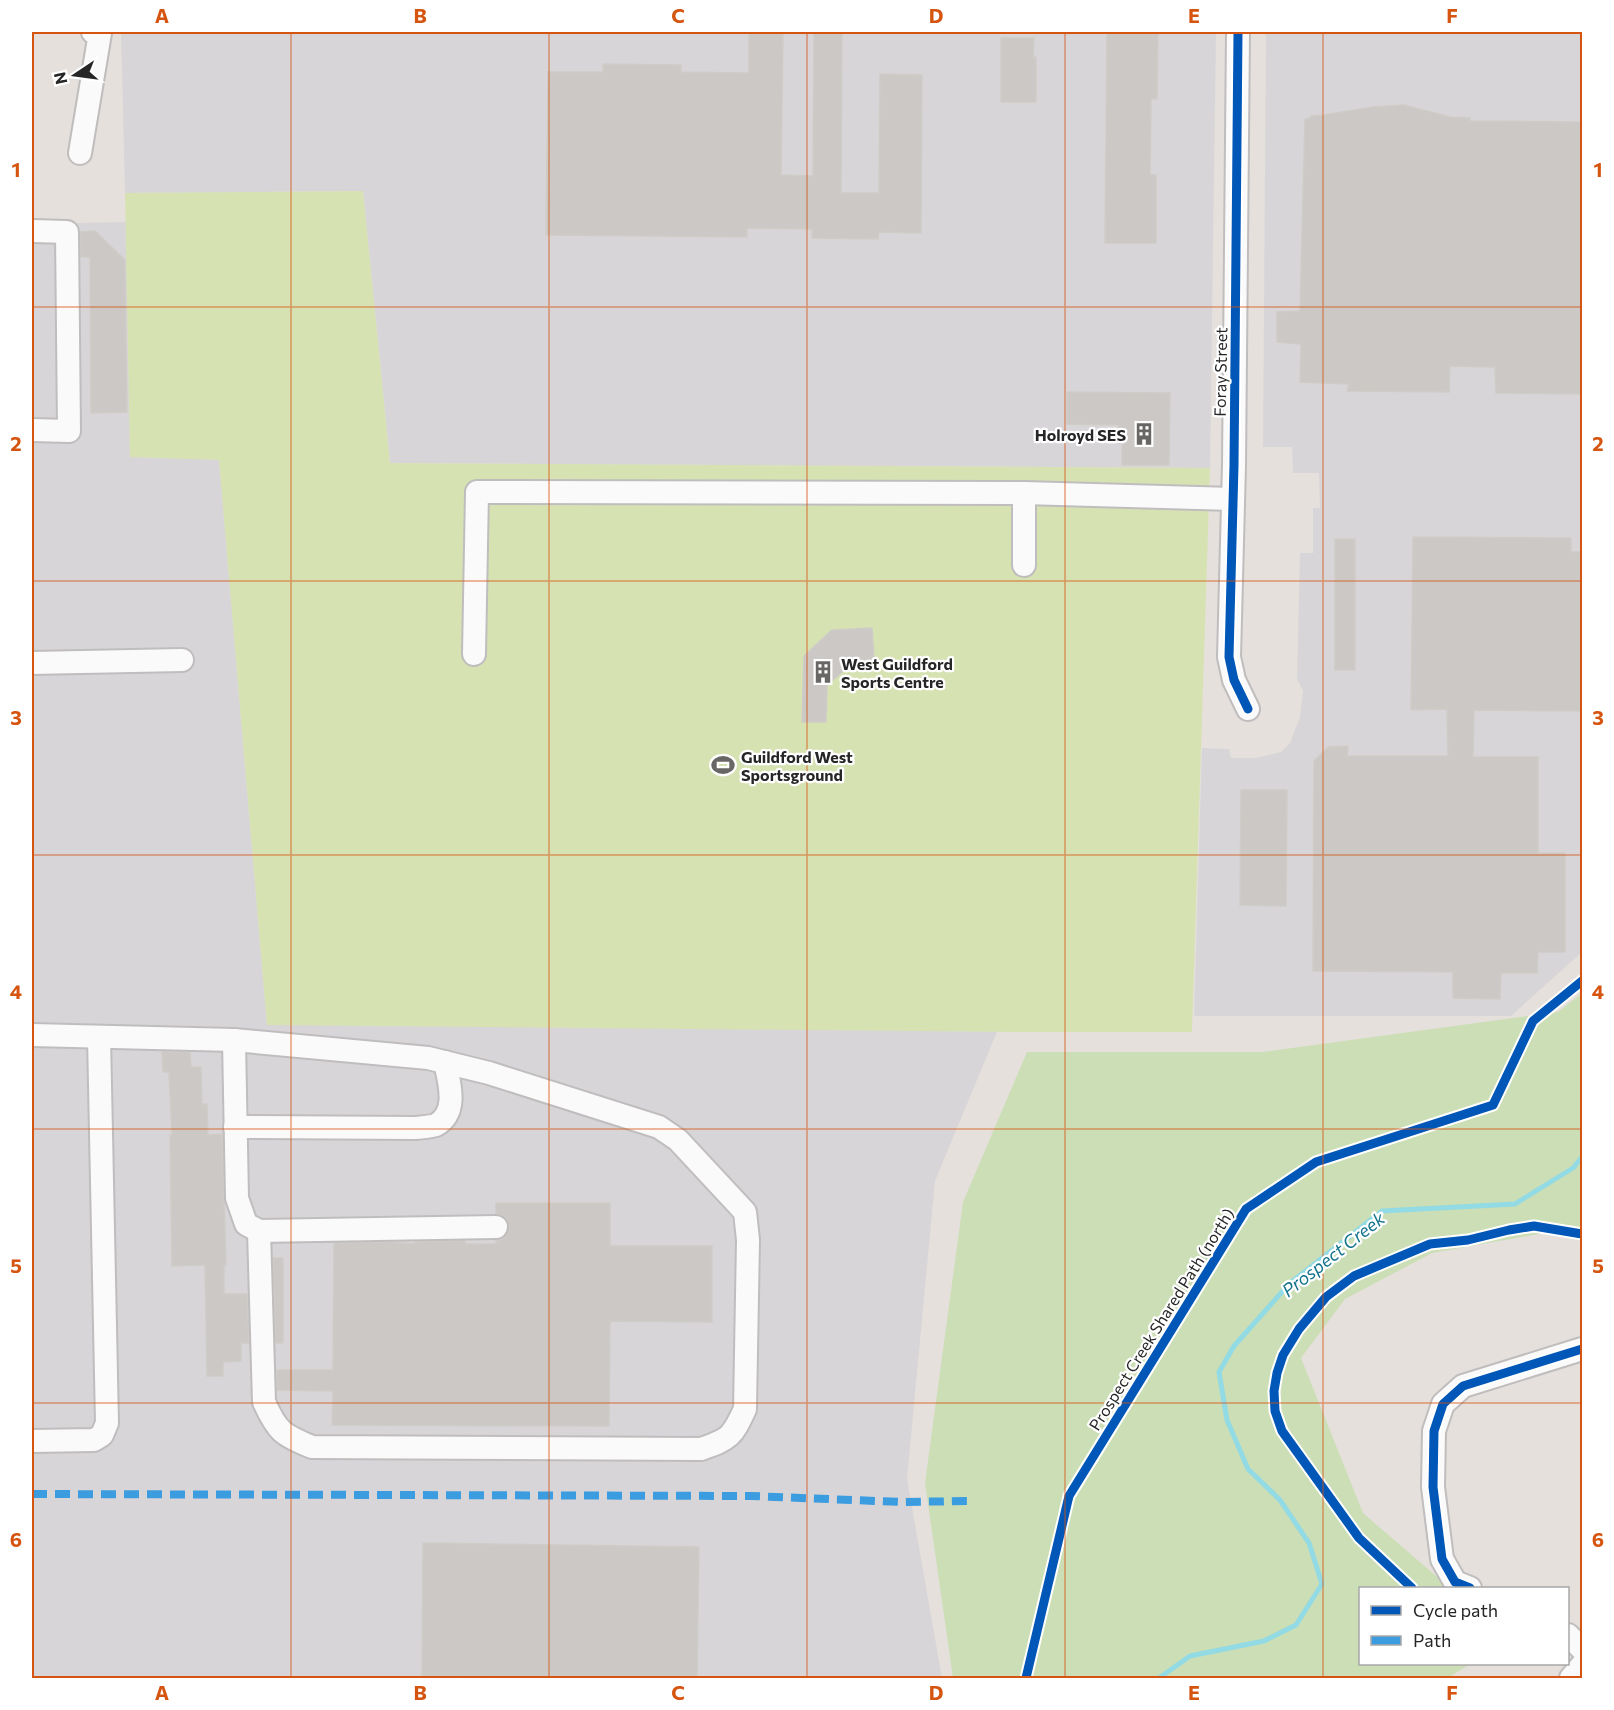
<svg xmlns="http://www.w3.org/2000/svg" width="1614" height="1710" font-family="Commissioner,sans-serif">
  <style>
    .industrial { fill: #d8d5d8 }
    .green { fill: #ccdeb6 }
    .pitch { fill: #d7e2b3 }
    .lines { fill: none; stroke-linecap: round; stroke-linejoin: round }
    .stream { stroke: #92dae4; stroke-width: 5 }
    .building { fill: #cbc8c5; stroke: #cfccc8; stroke-width: 1.5 }
    .minor-casing { stroke: #bfbdbd; stroke-width: 26 }
    .minor { stroke: #fbfafa; stroke-width: 22 }
    .quiet { stroke: #3c9ce0; stroke-width: 8; stroke-dasharray: 15 8; stroke-linecap: butt }
    .cycleway-casing { stroke: #fff; stroke-width: 13 }
    .cycleway { stroke: #0057b8; stroke-width: 9 }
    .grid { fill: none; stroke: #d5540f; stroke-width: 1.5; stroke-opacity: 0.55 }
    .labels { text-anchor: middle; dominant-baseline: central; stroke-width: 4.5; stroke-linejoin: round; paint-order: stroke }
    .street-label { font-size: 16px; fill: #262626; stroke: #fff }
    .poi-label { font-size: 16px; font-weight: bold; fill: #262626; stroke: #fff; text-anchor: start }
    .water-label { font-size: 18px; font-style: italic; fill: #14738d; stroke: #fff }
    .neatline { fill: none; stroke: #d5540f; stroke-width: 2 }
    .grid-label { font-size: 20px; text-anchor: middle; font-weight: bold; fill: #d5540f }
  </style>
  <rect width="100%" height="100%" fill="#e5e0dc"/>
  <g class="industrial">
    <polygon points="121,32 1216,32 1210,468 390,463 363,191 125,193"/>
    <polygon points="1266,32 1582,32 1582,952 1511,1016 1194,1016 1202,748 1229,749 1231,758 1256,758 1281,752 1290,743 1300,717 1303,691 1297,679 1300,553 1313,553 1313,508 1320,508 1319,473 1293,473 1292,447 1263,447"/>
    <polygon points="127,222 130,457 219,459 267,1025 1004,1015 935,1181 907,1479 942,1678 32,1678 32,224"/>
  </g>
  <polygon class="green" points="1582,993 1582,1238 1545,1233 1432,1253 1345,1299 1301,1358 1363,1513 1450,1588 1360,1588 1360,1664 1470,1664 1448,1678 953,1678 925,1483 963,1202 1027,1052 1262,1052 1558,1012"/>
  <polygon class="pitch" points="363,191 390,463 1210,468 1192,1032 1018,1032 267,1025 219,460 130,457 125,193"/>
  <g class="lines">
    <polyline class="stream" points="1159,1678 1190,1656 1264,1641 1296,1625 1322,1584 1309,1543 1280,1500 1248,1469 1227,1420 1219,1372 1234,1346 1289,1284 1382,1211 1515,1204 1573,1168 1582,1157"/>
  </g>
  <g class="building">
    <polygon points="749,32 783,32 781,175 813,176 814,32 842,32 841,193 879,193 880,74 922,75 921,233 879,232 878,239 812,238 812,229 747,228 747,237 546,235 548,72 603,72 603,64 681,65 681,72 749,73"/>
    <polygon points="1107,32 1158,32 1157,99 1151,99 1150,175 1156,175 1156,243 1105,243"/>
    <polygon points="1001,38 1034,38 1033,57 1036,57 1036,102 1001,102"/>
    <polygon points="1404,105 1450,117 1470,118 1470,121 1582,122 1582,394 1496,393 1495,367 1450,366 1449,392 1347,391 1349,384 1300,382 1301,344 1277,342 1277,312 1300,311 1305,119 1310,118 1311,116 1324,115 1373,107"/>
    <polygon points="95,231 125,260 127,412 91,413 90,257 81,257 80,232"/>
    <polygon points="1067,392 1170,393 1169,465 1122,465 1122,443 1118,443 1119,425 1067,424"/>
    <polygon points="1413,537 1571,538 1571,552 1582,552 1582,711 1474,710 1473,757 1538,757 1538,853 1565,853 1565,952 1538,952 1537,973 1501,973 1500,999 1453,998 1453,972 1313,971 1314,761 1328,747 1348,746 1347,756 1448,756 1447,709 1411,710"/>
    <rect x="1335" y="539" width="20" height="131"/>
    <polygon points="872,628 874,659 856,660 827,685 826,722 802,722 804,656 832,630"/>
    <polygon points="1241,790 1287,790 1286,906 1240,905"/>
    <polygon points="162,1052 190,1052 191,1067 201,1067 202,1104 207,1104 208,1135 222,1134 226,1265 224,1265 224,1294 247,1294 249,1343 241,1343 241,1361 223,1362 223,1376 207,1376 205,1265 172,1266 170,1135 172,1135 169,1072 163,1072"/>
    <polygon points="496,1203 610,1203 610,1246 712,1246 712,1322 610,1321 609,1426 332,1425 333,1391 277,1390 277,1370 333,1370 334,1243 384,1242 415,1244 415,1242 465,1241 465,1244 496,1244 496,1241 502,1239 507,1234 509,1227 507,1220 502,1215 496,1214"/>
    <polygon points="273,1258 283,1258 283,1343 276,1343"/>
    <polygon points="423,1543 699,1547 697,1678 422,1676"/>
  </g>
  <g class="lines">
    <g class="minor-casing">
      <g id="minor">
        <polyline points="1238,32 1234,465 1229,657 1234,680 1248,709"/>
        <polyline points="80,153 100,33 93,32"/>
        <polyline points="32,231 67,232 69,431 32,430"/>
        <polyline points="1024,493 1024,565"/>
        <polyline points="474,654 477,492 1024,493 1233,499"/>
        <polyline points="32,663 182,660"/>
        <path d="M32,1035L234,1040L428,1058L489,1073L659,1127L678,1140L745,1212L748,1240L745,1409C732,1437 730,1439 701,1449L312,1447C282,1435 277,1431 264,1402L259,1231"/>
        <polyline points="234,1040 237,1198 246,1224 259,1231 496,1227"/>
        <path d="M235,1127L416,1128C422,1127 430,1127 436,1125C459,1112 449,1082 445,1062"/>
        <polyline points="32,1441 94,1440 102,1435 107,1423 99,1037"/>
        <polyline points="1470,1588 1455,1582 1442,1559 1433,1487 1434,1431 1443,1404 1463,1386 1582,1349"/>
        <polyline points="1568,1635 1582,1649"/>
        <polyline points="1571,1678 1582,1665"/>
      </g>
    </g>
    <use href="#minor" class="minor"/>
    <polyline class="quiet" points="32,1494 751,1496 903,1502 971,1501"/>
    <g class="cycleway-casing">
      <g id="cycleway">
        <polyline points="1238,32 1234,465 1229,657 1234,680 1248,709"/>
        <polyline points="1412,1588 1359,1538 1282,1431 1275,1411 1274,1391 1277,1373 1283,1355 1299,1329 1326,1297 1354,1276 1430,1244 1468,1240 1509,1230 1534,1226 1582,1234"/>
        <polyline points="1470,1588 1455,1582 1442,1559 1433,1487 1434,1431 1443,1404 1463,1386 1582,1349"/>
        <polyline points="1026,1678 1069,1496 1246,1209 1316,1162 1493,1105 1533,1021 1582,981"/>
      </g>
    </g>
    <use href="#cycleway" class="cycleway"/>
  </g>
  <path class="grid" d="M291,32V1678M549,32V1678M807,32V1678M1065,32V1678M1323,32V1678M32,307H1582M32,581H1582M32,855H1582M32,1129H1582M32,1403H1582"/>
  <defs>
    <g id="building-bare" transform="scale(1.8)"><path d="M-4-6H4V6H1V3H-1V6H-4ZM-2.5-4.3h1.7v1.8h-1.7ZM.8-4.3h1.7v1.8H.8ZM-2.5-1h1.7V.8h-1.7ZM.8-1h1.7V.8H.8Z" fill="#696766" stroke="#fff" stroke-width="2.5" paint-order="stroke"/></g>
    <g id="stadium-bare" transform="scale(1.8)"><path d="M0-5a6.5 5 0 1 0 0 10a6.5 5 0 1 0 0-10ZM-3.5-1.8h7v3.6h-7Z" fill="#696766" stroke="#fff" stroke-width="2.5" paint-order="stroke"/></g>
  </defs>
  <g fill-rule="evenodd">
    <use href="#building-bare" x="1144" y="434"/>
    <use href="#building-bare" x="823" y="672"/>
    <use href="#stadium-bare" x="723" y="765"/>
  </g>
  <g class="labels">
    <g class="street-label">
      <text transform="translate(1220 372) rotate(-89)">Foray Street</text>
      <text transform="translate(1161 1319) rotate(-58)">Prospect Creek Shared Path (north)</text>
    </g>
    <g class="poi-label">
      <text x="1126" y="434" text-anchor="end">Holroyd SES</text>
      <text x="841" y="663">West Guildford<tspan x="841" dy="18">Sports Centre</tspan></text>
      <text x="741" y="756">Guildford West<tspan x="741" dy="18">Sportsground</tspan></text>
    </g>
    <g class="water-label">
      <text transform="translate(1333 1254) rotate(-38)">Prospect Creek</text>
    </g>
  </g>
  <rect width="1614" height="1710" fill="none" stroke="#ffffff" stroke-width="66"/>
  <rect x="1359" y="1587" width="210" height="78" fill="#ffffff" stroke="#a8a8a8" stroke-width="1.5"/>
  <rect x="1371" y="1606" width="30" height="9" fill="#0057b8" stroke="#a8a8a8" stroke-width="1.5"/>
  <text x="1413" y="1617" font-size="18" fill="#262626">Cycle path</text>
  <rect x="1371" y="1636" width="30" height="9" fill="#3c9ce0" stroke="#a8a8a8" stroke-width="1.5"/>
  <text x="1413" y="1647" font-size="18" fill="#262626">Path</text>
  <g transform="translate(75 75) rotate(257)" stroke="#ffffff" stroke-width="4.5" paint-order="stroke">
  <path d="M0-4.5L10 22L0 15L-10 22Z" fill="#262626"/>
  <text y="-9" font-size="16" font-weight="bold" text-anchor="middle" fill="#262626">N</text>
  </g>
  <rect x="33" y="33" width="1548" height="1644" class="neatline"/>
  <g class="grid-label">
    <text x="162" y="23">A</text>
    <text x="420" y="23">B</text>
    <text x="678" y="23">C</text>
    <text x="936" y="23">D</text>
    <text x="1194" y="23">E</text>
    <text x="1452" y="23">F</text>
    <text x="16" y="177">1</text>
    <text x="1598" y="177">1</text>
    <text x="16" y="451">2</text>
    <text x="1598" y="451">2</text>
    <text x="16" y="725">3</text>
    <text x="1598" y="725">3</text>
    <text x="16" y="999">4</text>
    <text x="1598" y="999">4</text>
    <text x="16" y="1273">5</text>
    <text x="1598" y="1273">5</text>
    <text x="16" y="1547">6</text>
    <text x="1598" y="1547">6</text>
    <text x="162" y="1700">A</text>
    <text x="420" y="1700">B</text>
    <text x="678" y="1700">C</text>
    <text x="936" y="1700">D</text>
    <text x="1194" y="1700">E</text>
    <text x="1452" y="1700">F</text>
  </g>
</svg>
